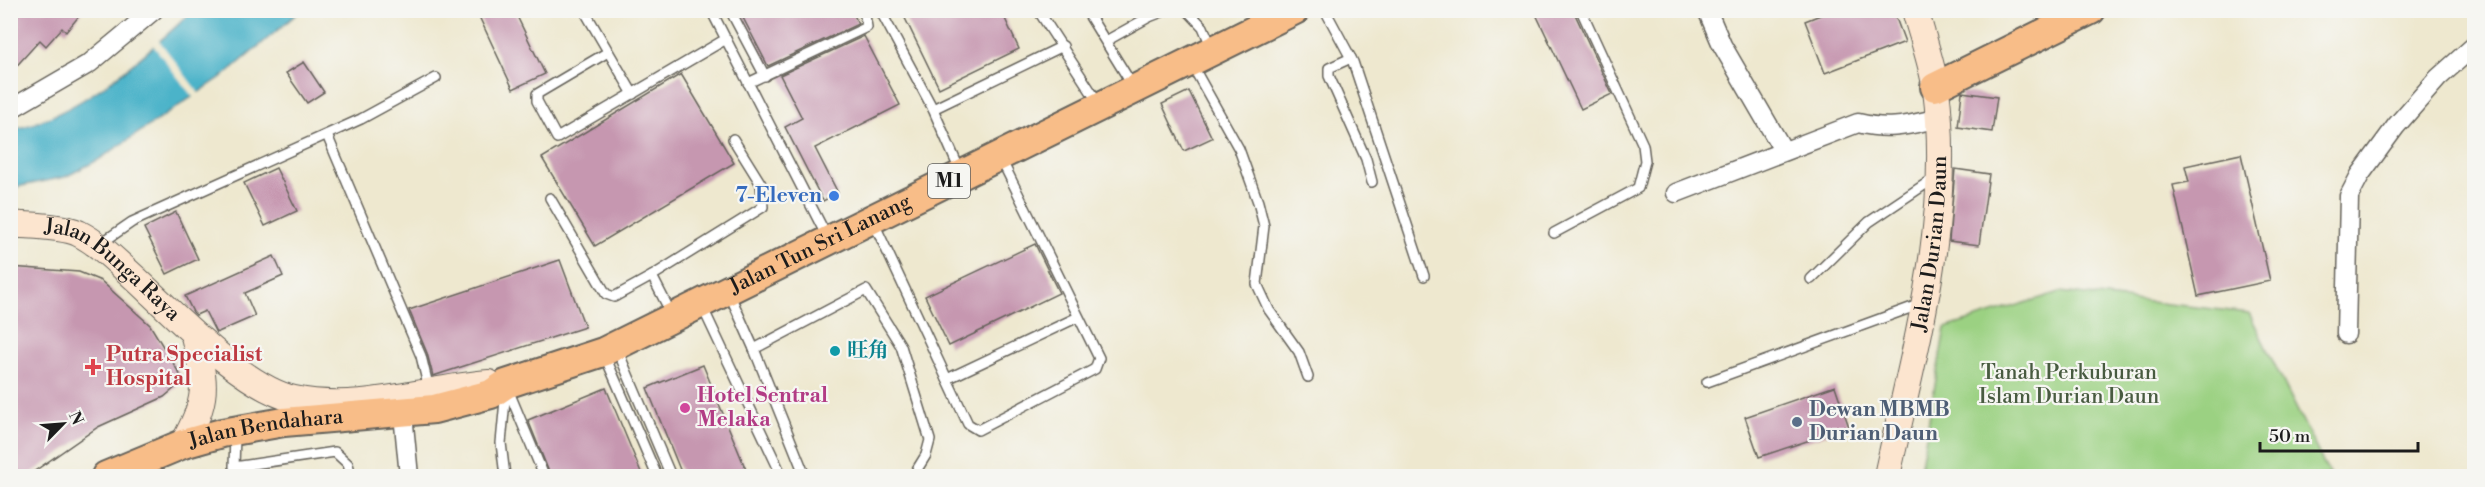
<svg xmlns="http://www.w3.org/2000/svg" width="2485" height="487" font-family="'Libre Bodoni','Noto Serif SC',serif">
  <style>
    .green { fill: #9bd182; stroke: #5c764f; stroke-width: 1.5 }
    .water { fill: #4bb3c9; stroke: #346872; stroke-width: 1.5 }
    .pier { fill: #eee8cf }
    .building { fill: #c697b0 }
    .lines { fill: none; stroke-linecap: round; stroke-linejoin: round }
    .lane-casing { stroke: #66635b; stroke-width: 12 }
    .street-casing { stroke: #66635b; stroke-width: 21 }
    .secondary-casing { stroke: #66635b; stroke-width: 28 }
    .primary-casing { stroke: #66635b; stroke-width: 32 }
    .lane { stroke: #fff; stroke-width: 9 }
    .street { stroke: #fff; stroke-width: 18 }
    .secondary { stroke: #fce5cf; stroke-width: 26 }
    .primary { stroke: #f8bd88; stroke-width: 28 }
    .shop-dot { fill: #3f7fe0; stroke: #f6f6f2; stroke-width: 2 }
    .culture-dot { fill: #0f9aa8; stroke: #f6f6f2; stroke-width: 2 }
    .health-dot { fill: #e0444e; stroke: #f6f6f2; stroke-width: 2 }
    .hotel-dot { fill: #d1479c; stroke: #f6f6f2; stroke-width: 2 }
    .service-dot { fill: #5c6f8a; stroke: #f6f6f2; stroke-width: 2 }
    .labels { text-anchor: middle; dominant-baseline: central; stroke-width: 4.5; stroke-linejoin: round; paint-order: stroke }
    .shield { fill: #f6f6f2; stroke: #5d5d5c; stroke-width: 1.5 }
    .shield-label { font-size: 20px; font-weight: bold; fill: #1c1c1c }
    .shop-label { font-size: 21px; font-weight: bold; fill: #366cbe; stroke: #f6f6f2; text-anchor: end }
    .street-label { font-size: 21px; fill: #1c1c1c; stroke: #f6f6f2 }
    .culture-label { font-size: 21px; font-weight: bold; fill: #0d838f; stroke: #f6f6f2; text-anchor: start }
    .health-label { font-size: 21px; font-weight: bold; fill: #be3a42; stroke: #f6f6f2; text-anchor: start }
    .park-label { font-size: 21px; fill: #485b40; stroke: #f6f6f2 }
    .hotel-label { font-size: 21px; font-weight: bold; fill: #b23c85; stroke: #f6f6f2; text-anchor: start }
    .service-label { font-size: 21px; font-weight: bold; fill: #4e5e75; stroke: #f6f6f2; text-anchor: start }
  </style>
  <rect width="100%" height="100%" fill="#f6f6f2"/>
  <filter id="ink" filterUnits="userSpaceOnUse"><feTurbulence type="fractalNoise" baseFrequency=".0167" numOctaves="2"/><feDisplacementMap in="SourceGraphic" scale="12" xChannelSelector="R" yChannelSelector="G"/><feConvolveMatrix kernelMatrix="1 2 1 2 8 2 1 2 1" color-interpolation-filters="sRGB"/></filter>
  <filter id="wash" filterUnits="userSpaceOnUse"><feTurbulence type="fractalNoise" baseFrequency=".008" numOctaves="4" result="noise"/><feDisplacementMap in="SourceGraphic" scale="24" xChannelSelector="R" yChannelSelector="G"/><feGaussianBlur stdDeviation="1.35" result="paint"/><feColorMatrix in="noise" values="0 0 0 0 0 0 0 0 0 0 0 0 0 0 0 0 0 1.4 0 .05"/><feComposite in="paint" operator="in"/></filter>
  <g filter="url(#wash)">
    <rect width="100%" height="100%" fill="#eee8cf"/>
    <polygon class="green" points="2060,292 2249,313 2330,476 1919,476 1945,328"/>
    <path class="water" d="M193,11H300L226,74L98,160L65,177L11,188V130C81,115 142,58 193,11Z"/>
    <polygon class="pier" points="158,39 201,96 195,100 152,44"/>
    <g id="blocks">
      <g class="building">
        <polygon points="10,10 84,10 66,32 62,28 46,46 40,40 10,73"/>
        <polygon points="476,10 514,10 545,74 513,89"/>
        <polygon points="739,10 852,10 858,24 768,66"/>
        <polygon points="901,10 1001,10 1019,49 939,88"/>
        <polygon points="1534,10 1573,10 1612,94 1581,109"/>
        <polygon points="1822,10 1893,10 1905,42 1825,73 1805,21 1823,14"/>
        <polygon points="864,36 900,105 815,148 838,193 823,201 785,127 802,118 780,75"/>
        <polygon points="304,62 324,92 307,103 286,73"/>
        <polygon points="681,74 734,163 595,246 542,158"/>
        <polygon points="1189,91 1212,138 1184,151 1162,104"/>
        <polygon points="1962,92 1997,97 1992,132 1958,127"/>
        <polygon points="2241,154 2270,281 2198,296 2173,185 2189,182 2185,166"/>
        <polygon points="276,168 297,211 265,226 244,183"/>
        <polygon points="1955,169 1989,174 1979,245 1949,241"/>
        <polygon points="176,212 198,259 167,274 144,228"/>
        <polygon points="1035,244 1059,293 949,346 925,296"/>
        <polygon points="274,256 283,276 245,293 255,316 216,333 205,311 196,315 193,312 185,296"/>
        <polygon points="560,260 585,327 433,376 427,353 409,310"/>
        <polygon points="10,267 79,272 101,281 150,325 181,376 176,387 164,397 98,427 26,477 10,477"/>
        <polygon points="703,365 749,477 683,477 647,388"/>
        <polygon points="1835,386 1849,427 1759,457 1745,417"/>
        <polygon points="606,388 643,477 551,477 528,420"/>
      </g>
    </g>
  </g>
  <g filter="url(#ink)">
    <use href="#blocks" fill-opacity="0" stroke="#66635b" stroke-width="1.5"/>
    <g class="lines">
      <g class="lane-casing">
        <g id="lane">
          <polyline points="584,10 633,94"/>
          <polyline points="711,10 827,237"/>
          <polyline points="730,10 765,76"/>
          <polyline points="880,10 933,109 961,173"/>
          <polyline points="1038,10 1099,104"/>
          <polyline points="1086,10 1134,88"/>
          <polyline points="1146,10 1149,17 1167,10"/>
          <polyline points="1187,10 1203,27 1212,48"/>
          <polyline points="1325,10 1353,62 1424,276"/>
          <polyline points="1106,41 1149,17"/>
          <polyline points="608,52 537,94 537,101 557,138 726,39"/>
          <polyline points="1351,58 1329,68 1329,76 1366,159 1372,182"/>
          <polyline points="1192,65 1239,149 1258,202 1264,226 1257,284 1269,310 1299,352 1308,377"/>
          <polyline points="748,83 867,27 864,10"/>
          <polyline points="933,109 1063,46"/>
          <polyline points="327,135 421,356 429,389"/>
          <polyline points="550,198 606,294 614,297 652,276"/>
          <polyline points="873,221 968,424 978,430 1095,369 1099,358 1001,159"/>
          <polyline points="1554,233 1638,188 1645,161 1643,145 1581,10"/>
          <polyline points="100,244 132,222 361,119 436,78"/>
          <polyline points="1811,279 1869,222 1936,177"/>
          <polyline points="729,293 754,349 805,476"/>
          <polyline points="702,306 782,476"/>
          <polyline points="672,315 652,276 763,207 761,184 733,139"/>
          <polyline points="617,349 671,476"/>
          <polyline points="754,349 866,290 901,346 930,440 926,455 913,476"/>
          <polyline points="604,354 657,476"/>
          <polyline points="947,379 1078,317"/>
          <polyline points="1707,382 1921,304"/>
          <polyline points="507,387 544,476"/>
          <polyline points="235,435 234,467 335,452 348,464 351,476"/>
          <polyline points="505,476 501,443 506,390"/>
        </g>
      </g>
      <g class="street-casing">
        <g id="street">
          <polyline points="1707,10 1722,45 1783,150"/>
          <polyline points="10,106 16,106 90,63 154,10"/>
          <path d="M1676,193L1858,123C1890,131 1908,125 1939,118"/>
          <polyline points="2346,334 2349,196 2360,175 2396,126 2438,78 2474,46"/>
          <polyline points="402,404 409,476"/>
        </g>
      </g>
      <g class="secondary-casing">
        <g id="secondary">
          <path id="s1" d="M10,224C29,226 63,226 78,233C96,242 111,256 125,269C167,306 240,387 294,399C360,413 425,388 489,383"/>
          <path d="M183,444C209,398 206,386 194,336"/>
          <path id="s2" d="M1887,476C1914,350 1953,220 1936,90C1932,63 1922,36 1915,10"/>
        </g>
      </g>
      <g class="primary-casing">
        <g id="primary">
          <polyline points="1935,87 2091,10"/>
          <path id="s3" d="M106,476L183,444L222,433L284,422L434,409L491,394L506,384L603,352L1295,10"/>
        </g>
      </g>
      <use href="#lane" class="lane"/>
      <use href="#street" class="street"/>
      <use href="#secondary" class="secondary"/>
      <use href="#primary" class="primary"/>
    </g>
  </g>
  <circle class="shop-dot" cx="834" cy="196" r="6"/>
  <circle class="culture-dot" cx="835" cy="351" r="6"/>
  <path class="health-dot" d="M90 358h6v6h6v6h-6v6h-6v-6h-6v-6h6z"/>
  <circle class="hotel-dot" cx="685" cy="408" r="6"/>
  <circle class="service-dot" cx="1797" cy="422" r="6"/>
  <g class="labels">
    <rect class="shield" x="928" y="164" width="42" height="34" rx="4.5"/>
    <g class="shield-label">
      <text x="949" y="181">M1</text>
    </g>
    <g class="shop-label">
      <text x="822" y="196">7-Eleven</text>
    </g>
    <g class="street-label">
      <text stroke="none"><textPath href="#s3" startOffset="759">Jalan Tun Sri Lanang</textPath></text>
      <text stroke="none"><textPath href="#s2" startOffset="237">Jalan Durian Daun</textPath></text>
      <text stroke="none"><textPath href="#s1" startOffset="117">Jalan Bunga Raya</textPath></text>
      <text stroke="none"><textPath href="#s3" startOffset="168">Jalan Bendahara</textPath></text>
    </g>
    <g class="culture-label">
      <text x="847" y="351">旺角</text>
    </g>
    <g class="health-label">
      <text x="106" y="355">Putra Specialist<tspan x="106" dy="24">Hospital</tspan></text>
    </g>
    <g class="park-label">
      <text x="2069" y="373">Tanah Perkuburan<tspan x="2069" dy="24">Islam Durian Daun</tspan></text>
    </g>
    <g class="hotel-label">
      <text x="697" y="396">Hotel Sentral<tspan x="697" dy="24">Melaka</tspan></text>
    </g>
    <g class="service-label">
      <text x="1809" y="410">Dewan MBMB<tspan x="1809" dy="24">Durian Daun</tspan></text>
    </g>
  </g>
  <rect width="2485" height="487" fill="none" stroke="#f6f6f2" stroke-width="36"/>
  <g transform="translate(63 424) rotate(65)" stroke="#f6f6f2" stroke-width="4.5" paint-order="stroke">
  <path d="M0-4.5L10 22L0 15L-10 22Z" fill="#1c1c1c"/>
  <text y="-9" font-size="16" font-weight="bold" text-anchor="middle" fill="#1c1c1c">N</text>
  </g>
  <path d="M2260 442v9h158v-9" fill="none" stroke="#1c1c1c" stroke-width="3"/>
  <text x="2269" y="442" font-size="18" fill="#1c1c1c" stroke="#f6f6f2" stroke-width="4.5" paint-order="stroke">50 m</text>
</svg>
